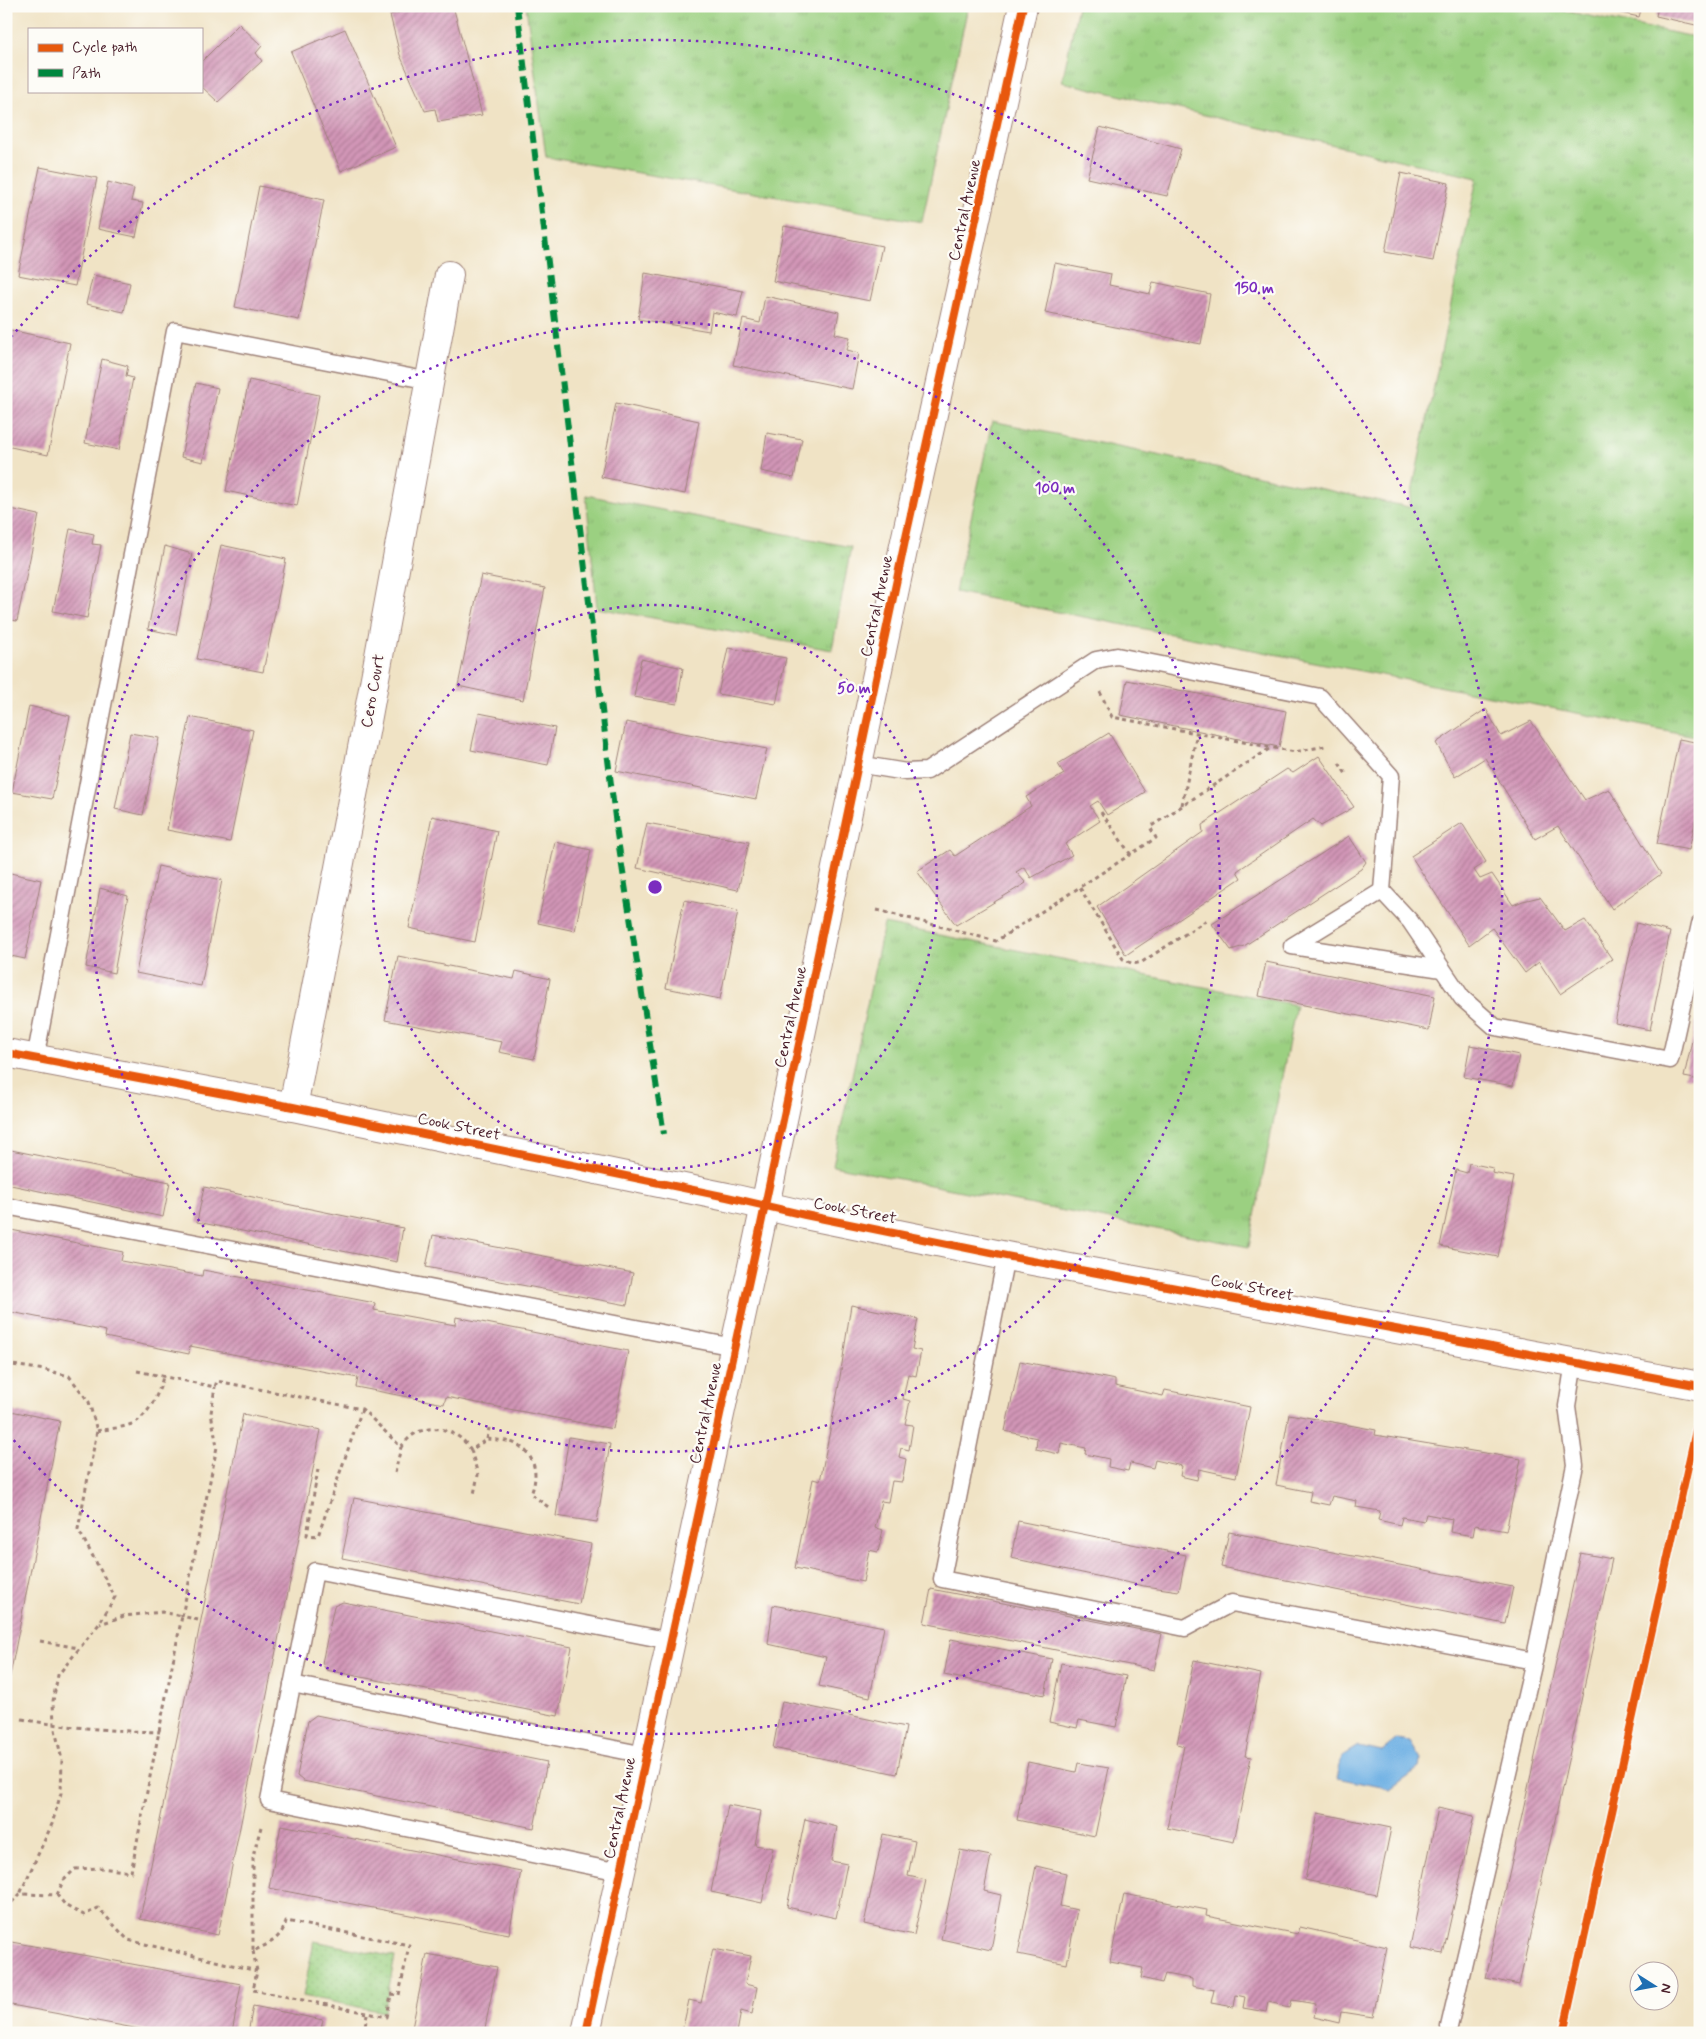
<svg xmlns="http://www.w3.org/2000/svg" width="1706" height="2039" font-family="Mynerve,sans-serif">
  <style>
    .grass { fill: url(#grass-tufts); stroke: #727856 }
    .park { fill: url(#park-dots); stroke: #727856 }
    .water { fill: #6fb1e4; stroke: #5c6888 }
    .building { fill: url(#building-hatch) }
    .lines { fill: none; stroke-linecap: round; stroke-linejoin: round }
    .lane-casing { stroke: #9d8178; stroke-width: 19 }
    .street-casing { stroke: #9d8178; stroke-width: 30 }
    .path { stroke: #9d8178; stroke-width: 3; stroke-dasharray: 4 4; stroke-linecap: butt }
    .lane { stroke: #fff; stroke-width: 16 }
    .street { stroke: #fff; stroke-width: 28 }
    .quiet { stroke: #00873e; stroke-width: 6; stroke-dasharray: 12 6; stroke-linecap: butt }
    .cycleway-casing { stroke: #fdfcf7; stroke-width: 11 }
    .cycleway { stroke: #e8590c; stroke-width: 8 }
    .ring { fill: none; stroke: #7b2cbf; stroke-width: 2.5; stroke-dasharray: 2.5 5 }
    .labels { text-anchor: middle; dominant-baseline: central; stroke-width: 4.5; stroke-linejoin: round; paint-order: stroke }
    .street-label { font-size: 16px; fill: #4a1f2b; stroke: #fdfcf7 }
    .centre { fill: #7b2cbf; stroke: #fdfcf7; stroke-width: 2.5 }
    .ring-label { font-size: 15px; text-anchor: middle; font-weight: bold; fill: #7b2cbf; stroke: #fdfcf7; stroke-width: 4.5; stroke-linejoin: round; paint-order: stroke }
  </style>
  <defs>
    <pattern id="grass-tufts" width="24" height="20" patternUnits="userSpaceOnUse" patternTransform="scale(1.25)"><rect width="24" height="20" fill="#9bd081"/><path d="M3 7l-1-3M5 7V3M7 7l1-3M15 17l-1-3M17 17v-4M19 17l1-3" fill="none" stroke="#87b270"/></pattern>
    <pattern id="park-dots" width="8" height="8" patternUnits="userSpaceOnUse" patternTransform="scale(1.25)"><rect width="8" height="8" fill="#9bd081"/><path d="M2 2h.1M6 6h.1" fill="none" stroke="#87b270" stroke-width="1.8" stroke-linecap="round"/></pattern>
    <pattern id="building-hatch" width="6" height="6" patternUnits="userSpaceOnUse" patternTransform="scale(1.25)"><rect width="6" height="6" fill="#d296b7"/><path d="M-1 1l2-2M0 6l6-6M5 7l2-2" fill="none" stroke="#ac7a95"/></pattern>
  </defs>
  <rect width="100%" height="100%" fill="#fdfcf7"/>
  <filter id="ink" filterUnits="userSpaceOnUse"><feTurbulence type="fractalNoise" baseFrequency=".02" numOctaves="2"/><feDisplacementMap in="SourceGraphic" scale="10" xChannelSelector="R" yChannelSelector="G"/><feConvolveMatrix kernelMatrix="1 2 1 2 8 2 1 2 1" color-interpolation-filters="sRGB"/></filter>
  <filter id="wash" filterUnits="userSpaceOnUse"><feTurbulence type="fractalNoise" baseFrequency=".0096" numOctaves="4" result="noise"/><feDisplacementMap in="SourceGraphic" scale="20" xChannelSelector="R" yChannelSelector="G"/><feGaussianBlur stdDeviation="1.12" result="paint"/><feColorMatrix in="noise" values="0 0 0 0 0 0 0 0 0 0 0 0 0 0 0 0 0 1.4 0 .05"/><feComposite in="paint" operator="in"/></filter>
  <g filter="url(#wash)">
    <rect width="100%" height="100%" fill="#f0e3c5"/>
    <g class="grass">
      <polygon points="526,6 968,6 922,222 546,157"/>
      <polygon points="1078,6 1539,6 1700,38 1700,737 955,592 992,421 1409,507 1477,178 1062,82"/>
      <polygon points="586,495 851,547 832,650 597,608"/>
      <polygon points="884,924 1296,1005 1249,1247 833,1166"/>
    </g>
    <polygon class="park" points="314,1941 395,1957 384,2012 303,1996"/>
    <polygon class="water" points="1397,1739 1410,1741 1421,1759 1419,1768 1390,1789 1337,1778 1342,1756 1358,1746 1382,1751"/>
    <g id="blocks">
      <g class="building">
        <polygon points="422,6 453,6 482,115 438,122 435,109 425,111 400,55 390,15"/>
        <polygon points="1589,6 1642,6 1639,17"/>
        <polygon points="1658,6 1700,6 1700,26 1656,16"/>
        <polygon points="239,24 262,46 256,53 262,61 218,102 201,86 201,62"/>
        <polygon points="345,29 396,147 341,171 291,52"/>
        <polygon points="1100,127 1181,149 1167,196 1087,178"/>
        <polygon points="40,167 97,178 75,286 18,275"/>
        <polygon points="1401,173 1449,183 1433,261 1385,252"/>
        <polygon points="108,182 134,189 131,201 143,203 136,237 98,229"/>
        <polygon points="259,186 324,200 299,320 235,307"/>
        <polygon points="784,226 882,246 870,301 773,281"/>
        <polygon points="1055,263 1111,274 1109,285 1150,294 1153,282 1210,294 1201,344 1045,313"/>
        <polygon points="645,273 743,291 737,317 712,312 709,331 638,319"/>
        <polygon points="93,275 130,283 124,312 86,304"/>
        <polygon points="765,296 839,312 835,334 850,337 847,350 859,353 852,389 733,365 743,319 760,323"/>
        <polygon points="6,329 70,343 48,455 6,446"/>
        <polygon points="102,359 128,366 126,376 133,378 119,450 85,443"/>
        <polygon points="249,380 319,395 297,506 226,491"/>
        <polygon points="196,383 218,388 203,462 181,457"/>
        <polygon points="616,403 699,421 685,494 601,477"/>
        <polygon points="767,433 802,439 794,478 761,471"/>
        <polygon points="6,508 39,515 17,621 6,619"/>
        <polygon points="70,529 94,534 92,544 101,545 87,618 53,611"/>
        <polygon points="221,545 286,559 263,672 197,659"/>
        <polygon points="165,546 192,554 176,635 148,629"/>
        <polygon points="481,575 545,588 523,700 458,686"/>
        <polygon points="728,648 786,658 776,704 718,694"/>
        <polygon points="641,659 683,668 677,704 634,697"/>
        <polygon points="1127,680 1286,711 1279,747 1120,715"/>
        <polygon points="29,706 70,716 52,799 12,792"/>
        <polygon points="1486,709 1501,736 1531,721 1585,800 1609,789 1661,874 1612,909 1558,826 1535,839 1485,758 1455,777 1436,743"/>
        <polygon points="479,713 555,728 548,765 471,750"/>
        <polygon points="190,717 253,730 230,842 167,830"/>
        <polygon points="626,722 767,749 756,799 616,771"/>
        <polygon points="130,733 159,738 143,815 115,809"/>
        <polygon points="1109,733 1145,792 1107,815 1098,801 1090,806 1100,821 1065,844 1072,855 1031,878 1024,867 1016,872 1026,883 956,925 917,871 950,850 955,856 1031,806 1026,797 1064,774 1058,764"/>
        <polygon points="1679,739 1700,743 1700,799 1689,850 1657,844"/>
        <polygon points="1319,756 1354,807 1321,826 1313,819 1237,871 1241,878 1126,955 1097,907 1203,832 1202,825 1287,769 1293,773"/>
        <polygon points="432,816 497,831 475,942 409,928"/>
        <polygon points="647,823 749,842 738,890 637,868"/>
        <polygon points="1462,823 1486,862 1474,870 1480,879 1492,874 1513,905 1523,901 1540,897 1565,931 1585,920 1612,959 1560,994 1539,962 1525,973 1492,928 1469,945 1411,856"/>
        <polygon points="1349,836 1366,862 1361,869 1244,946 1231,950 1212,924"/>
        <polygon points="555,842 591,850 575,931 538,923"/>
        <polygon points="158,866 222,880 201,986 136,973"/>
        <polygon points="6,872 41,880 25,959 6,955"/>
        <polygon points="100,888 128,896 114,973 86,967"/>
        <polygon points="684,900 738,911 720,999 666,988"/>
        <polygon points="1636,923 1670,932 1650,1030 1615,1023"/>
        <polygon points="398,956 514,979 516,971 550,979 534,1059 499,1052 502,1042 385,1020"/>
        <polygon points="1266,962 1435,996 1429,1030 1259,996"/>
        <polygon points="1699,1009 1700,1009 1700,1080 1684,1077"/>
        <polygon points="1470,1045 1519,1055 1513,1086 1464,1077"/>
        <polygon points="6,1149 170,1182 163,1217 6,1184"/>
        <polygon points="1469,1163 1493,1168 1492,1173 1514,1177 1498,1257 1440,1246 1456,1170 1467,1173"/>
        <polygon points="204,1187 403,1228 397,1262 197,1222"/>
        <polygon points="6,1229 123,1252 121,1261 202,1276 203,1270 375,1303 374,1310 455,1325 456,1317 628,1351 613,1429 446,1397 444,1404 356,1387 358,1378 190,1346 189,1354 105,1337 106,1331 6,1311"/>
        <polygon points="433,1235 633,1273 627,1305 426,1267"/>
        <polygon points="851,1305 918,1319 912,1349 921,1351 916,1376 908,1374 903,1399 910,1401 905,1424 913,1425 909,1450 901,1448 899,1457 906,1459 902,1482 892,1481 888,1502 881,1501 875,1528 883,1530 878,1552 869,1550 863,1582 795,1568 813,1479 820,1481 838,1390"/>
        <polygon points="1020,1361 1115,1380 1115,1386 1163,1396 1165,1390 1250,1407 1236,1477 1199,1469 1197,1480 1180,1476 1182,1466 1155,1460 1153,1468 1130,1463 1128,1471 1108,1467 1109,1459 1085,1454 1086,1448 1061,1443 1059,1454 1036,1449 1037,1438 1005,1431"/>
        <polygon points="6,1410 60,1421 7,1691 6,1691"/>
        <polygon points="243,1414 321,1430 218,1935 140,1919"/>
        <polygon points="1289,1414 1376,1430 1375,1435 1521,1459 1506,1531 1475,1525 1473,1536 1450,1532 1452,1519 1426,1514 1424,1521 1402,1517 1400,1525 1378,1520 1380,1511 1356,1507 1357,1501 1332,1496 1329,1505 1309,1501 1311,1492 1276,1485"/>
        <polygon points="569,1437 610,1444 597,1522 556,1516"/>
        <polygon points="354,1498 591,1544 579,1604 342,1558"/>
        <polygon points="1018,1521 1186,1555 1179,1591 1144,1586 1011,1558"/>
        <polygon points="1229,1532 1513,1587 1505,1624 1221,1567"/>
        <polygon points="1580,1553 1612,1559 1519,1985 1486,1978"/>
        <polygon points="931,1589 1162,1634 1154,1670 924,1623"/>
        <polygon points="343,1602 572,1647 558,1716 326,1670 322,1663 334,1606"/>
        <polygon points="773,1605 884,1627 870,1697 819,1686 826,1657 768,1644"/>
        <polygon points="951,1639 1052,1659 1045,1695 944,1675"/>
        <polygon points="1194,1660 1261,1674 1245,1756 1251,1757 1234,1842 1167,1828 1184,1746 1177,1744"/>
        <polygon points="1061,1663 1126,1676 1116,1727 1079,1720 1077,1728 1049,1722"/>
        <polygon points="782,1701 906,1727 897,1774 773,1748"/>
        <polygon points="316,1715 547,1762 534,1828 303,1781 297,1776 308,1721"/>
        <polygon points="1028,1762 1076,1772 1078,1763 1109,1768 1095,1836 1017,1820"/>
        <polygon points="728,1805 761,1811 755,1845 773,1848 762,1903 711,1892"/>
        <polygon points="1438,1808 1474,1816 1443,1954 1410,1947"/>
        <polygon points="1318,1813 1391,1828 1377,1895 1305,1880"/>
        <polygon points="805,1819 837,1827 831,1861 847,1864 836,1918 787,1907"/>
        <polygon points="281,1825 521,1871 509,1934 269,1888"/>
        <polygon points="883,1834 915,1841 908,1876 926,1880 914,1935 864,1924"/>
        <polygon points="960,1850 991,1856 984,1891 1001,1895 991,1950 941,1939"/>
        <polygon points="1036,1866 1066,1873 1060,1906 1077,1910 1067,1964 1018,1954"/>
        <polygon points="1124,1894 1207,1910 1206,1916 1298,1934 1300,1927 1387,1947 1373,2017 1341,2012 1339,2023 1314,2017 1316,2004 1292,2000 1290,2007 1268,2002 1266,2012 1243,2008 1245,1997 1236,1995 1234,2007 1211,2003 1214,1990 1192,1986 1192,1979 1165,1974 1162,1983 1141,1978 1143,1968 1110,1962"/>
        <polygon points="6,1941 241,1984 232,2033 161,2033 6,2004"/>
        <polygon points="713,1949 751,1956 745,1984 757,1987 752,2014 741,2011 737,2033 682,2032 689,2000 701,2003"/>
        <polygon points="427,1954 497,1967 484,2033 411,2033"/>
        <polygon points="253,2006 323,2020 320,2033 248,2033"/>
      </g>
    </g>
  </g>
  <g filter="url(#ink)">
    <use href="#blocks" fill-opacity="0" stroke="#9d8178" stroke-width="1"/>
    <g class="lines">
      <g class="lane-casing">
        <g id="lane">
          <polyline points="858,764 906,772 927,771 1096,660 1117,656 1320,697 1391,776 1382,891 1410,921 1462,998 1495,1027 1670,1060 1700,924"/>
          <polyline points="1382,891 1292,946 1442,969"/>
          <polyline points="35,1059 175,331 430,381"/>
          <polyline points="6,1206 734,1347"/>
          <polyline points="1006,1256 942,1579 1185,1628 1232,1603 1534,1661 1449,2027"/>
          <polyline points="1534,1661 1575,1465 1567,1406 1574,1362"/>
          <polyline points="292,1684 645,1755"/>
          <polyline points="620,1872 269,1800 315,1571 671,1641"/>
        </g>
      </g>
      <g class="street-casing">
        <g id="street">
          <polyline points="6,1053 293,1107 727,1197 805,1215 1006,1256 1700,1386"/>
          <polyline points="293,1107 363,743 449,275"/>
          <polyline points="586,2033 756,1248 905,541 1023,6"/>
        </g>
      </g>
      <g class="path">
        <polyline points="1100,692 1112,717 1295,752 1325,746"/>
        <polyline points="1339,763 1346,774"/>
        <polyline points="1182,805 1197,733"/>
        <polyline points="1101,812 1131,855"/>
        <polyline points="1080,888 1123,959 1133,964 1142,962 1207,920"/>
        <polyline points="877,910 996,941 1156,838 1150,827 1272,747"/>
        <polyline points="6,1364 45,1370 69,1376 89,1402 97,1431 78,1529 115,1597 99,1624 58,1675 53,1701 54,1725 62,1760 61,1793 52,1824 20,1894"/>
        <path d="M137,1371L215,1387L217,1381L362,1409L401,1447C405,1442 410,1436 416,1433C437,1423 459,1431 471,1450L487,1439C494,1440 504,1440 511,1442C534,1450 540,1473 531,1494L551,1509"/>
        <path d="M97,1431C108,1429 121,1428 132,1424C148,1417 160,1392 163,1376"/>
        <polyline points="487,1439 489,1428"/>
        <polyline points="471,1450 478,1475 474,1494"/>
        <polyline points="318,1469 307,1535 318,1536 362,1409"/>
        <polyline points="395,1473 401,1447"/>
        <polyline points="198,1620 182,1616 217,1447 211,1413 215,1387"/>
        <polyline points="40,1641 78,1648"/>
        <path d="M22,1719C68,1728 114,1731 160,1732"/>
        <polyline points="57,1895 63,1881 75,1869 101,1868 131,1872 182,1616 162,1612 124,1616 100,1624"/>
        <polyline points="6,1908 20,1894 57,1895 66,1906 84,1915 98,1908 128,1940 257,1971"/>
        <path d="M253,1951L257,1971L253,1990L387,2017L391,1994L399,1995L409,1945L286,1921C282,1939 268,1944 253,1951V1856L261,1827"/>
        <polyline points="364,2033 367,2014"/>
      </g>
      <use href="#lane" class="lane"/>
      <use href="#street" class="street"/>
      <polyline class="quiet" points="517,6 617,834 664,1134"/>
      <g class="cycleway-casing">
        <g id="cycleway">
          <polyline points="6,1053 293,1107 727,1197 805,1215 1006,1256 1700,1386"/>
          <polyline points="586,2033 756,1248 905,541 1023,6"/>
          <polyline points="1563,2033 1700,1412"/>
        </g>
      </g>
      <use href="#cycleway" class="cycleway"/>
    </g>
  </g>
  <g class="ring">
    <circle cx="655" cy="887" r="282"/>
    <circle cx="655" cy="887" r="565"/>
    <path d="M11 337A847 847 0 1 1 11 1437"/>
  </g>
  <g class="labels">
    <g class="street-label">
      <text transform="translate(965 210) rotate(-78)">Central Avenue</text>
      <text transform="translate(877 606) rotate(-78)">Central Avenue</text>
      <text transform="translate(373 691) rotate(-80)">Cero Court</text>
      <text transform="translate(791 1017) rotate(-78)">Central Avenue</text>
      <text transform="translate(459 1127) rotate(12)">Cook Street</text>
      <text transform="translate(855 1211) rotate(11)">Cook Street</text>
      <text transform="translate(1252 1288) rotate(11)">Cook Street</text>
      <text transform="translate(706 1413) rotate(-78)">Central Avenue</text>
      <text transform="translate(620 1808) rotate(-78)">Central Avenue</text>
    </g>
  </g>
  <circle cx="655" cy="887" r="8" class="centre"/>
  <g class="ring-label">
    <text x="1254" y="293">150 m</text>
    <text x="1055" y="493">100 m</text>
    <text x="854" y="693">50 m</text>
  </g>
  <rect width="1706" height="2039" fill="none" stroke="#fdfcf7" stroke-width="25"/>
  <rect x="28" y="28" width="175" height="65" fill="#fdfcf7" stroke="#b5a4a5"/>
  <rect x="38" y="44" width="25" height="8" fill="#e8590c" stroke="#b5a4a5"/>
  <text x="72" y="52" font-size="15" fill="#4a1f2b">Cycle path</text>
  <rect x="38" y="69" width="25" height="8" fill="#00873e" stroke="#b5a4a5"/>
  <text x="72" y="78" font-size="15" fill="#4a1f2b">Path</text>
  <g transform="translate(1654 1986) rotate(101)"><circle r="24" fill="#fdfcf7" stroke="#b5a4a5"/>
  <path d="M0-4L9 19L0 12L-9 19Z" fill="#1f6fb2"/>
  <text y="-8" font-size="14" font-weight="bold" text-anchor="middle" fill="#4a1f2b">N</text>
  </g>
</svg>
